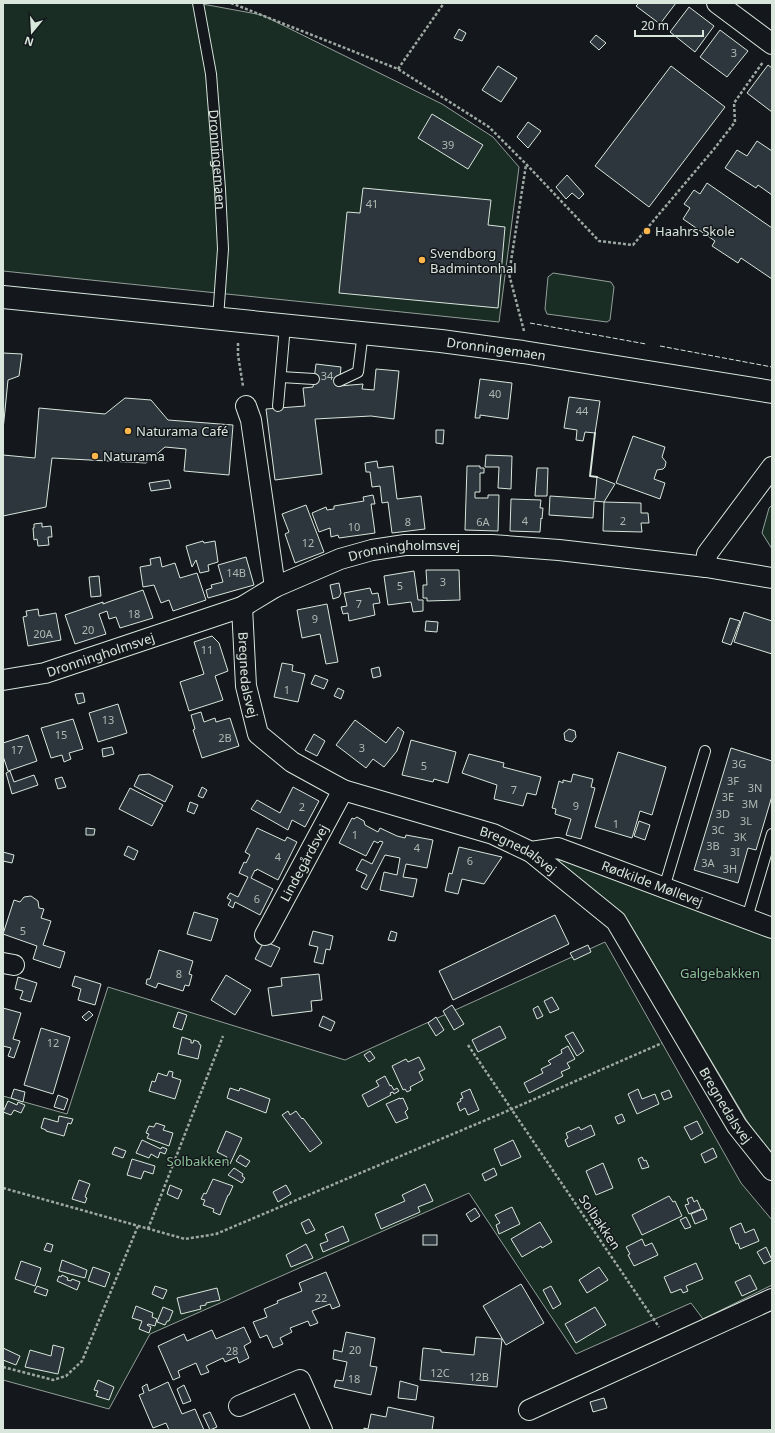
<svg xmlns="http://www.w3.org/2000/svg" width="775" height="1433" font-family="'Noto Sans',sans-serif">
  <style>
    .green { fill: #1a2d24; stroke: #939e99 }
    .building { fill: #2c363c; stroke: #d8e6dc }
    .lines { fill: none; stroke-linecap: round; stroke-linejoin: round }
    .lane-casing { stroke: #d8e6dc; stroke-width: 12 }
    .street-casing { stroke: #d8e6dc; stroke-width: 22 }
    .secondary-casing { stroke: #d8e6dc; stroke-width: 24 }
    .path { stroke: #9da8a2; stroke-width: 2.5; stroke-dasharray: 3 2; stroke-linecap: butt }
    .lane { stroke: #14181c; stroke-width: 10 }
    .street { stroke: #14181c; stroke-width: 20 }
    .secondary { stroke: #14181c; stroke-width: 22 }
    .fence { stroke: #d8e6dc; stroke-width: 1; stroke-dasharray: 5 2; stroke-linecap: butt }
    .wall { stroke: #d8e6dc; stroke-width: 2 }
    .poi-dot { fill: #ffb74d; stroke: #14181c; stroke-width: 1.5 }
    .labels { text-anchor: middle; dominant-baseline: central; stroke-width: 3; stroke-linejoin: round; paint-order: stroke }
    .number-label { font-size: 11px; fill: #adbab4 }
    .street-label { font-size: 13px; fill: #d8e6dc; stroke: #14181c }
    .poi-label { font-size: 13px; fill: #d8e6dc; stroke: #14181c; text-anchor: start }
    .park-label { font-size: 13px; fill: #8ac095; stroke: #14181c }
  </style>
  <rect width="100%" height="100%" fill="#14181c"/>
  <g class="green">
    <polygon points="3,3 197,3 262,15 442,104 493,137 519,167 499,322 3,271"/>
    <polygon points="553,273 611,282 614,287 610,320 607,322 547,314 545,309 548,277"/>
    <polygon points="772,505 772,549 762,533 769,508"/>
    <polygon points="565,854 772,935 772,1156 747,1121 628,921 558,862"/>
    <polygon points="605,942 741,1183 772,1220 772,1285 703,1319 691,1303 576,1354 469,1193 150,1334 109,1409 3,1380 3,1096 67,1114 108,987 345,1060"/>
  </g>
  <g class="building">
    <polygon points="639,3 676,3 660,24 636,6"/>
    <polygon points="689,7 714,26 695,52 670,32"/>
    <polygon points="459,29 466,33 462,41 454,38"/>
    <polygon points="720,30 748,51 727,77 700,57"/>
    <polygon points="596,35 606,43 599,50 590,42"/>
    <polygon points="768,65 772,68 772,112 747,93"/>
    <polygon points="498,66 517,78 501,102 482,90"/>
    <polygon points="671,66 725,107 649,207 595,166"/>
    <polygon points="432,114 483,145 468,169 418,138"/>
    <polygon points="528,122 541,131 528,148 517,137"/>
    <polygon points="757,141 772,151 772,195 758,185 756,188 725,168 737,150 747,156"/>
    <polygon points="567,175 584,194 579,199 572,193 566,199 556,187"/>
    <polygon points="707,183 772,228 772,279 741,258 738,263 712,246 715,241 683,219 690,208 684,204 694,190 700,194"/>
    <polygon points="363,188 491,200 488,225 505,227 498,308 339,293 347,212 360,213"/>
    <polygon points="3,353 22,354 19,376 8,380 3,430"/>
    <polygon points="316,364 341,367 339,386 363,384 362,389 374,390 376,369 399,371 394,419 371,416 315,419 322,474 275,480 266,409 305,406 303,388 313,387"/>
    <polygon points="480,379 512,383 508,419 480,415 480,418 475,418"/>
    <polygon points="569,397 600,401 595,433 585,432 583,441 576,440 577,430 564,428"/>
    <polygon points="125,398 151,400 168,420 233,425 229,475 184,471 186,449 165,447 146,463 52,458 46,507 3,516 3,455 35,458 39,408 105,414"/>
    <polygon points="436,430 444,430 443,444 436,443"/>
    <polygon points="633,436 665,447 662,457 666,462 665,467 663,469 657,470 654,479 665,483 660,499 616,483"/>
    <polygon points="486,455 512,456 511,489 498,488 499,467 485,467"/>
    <polygon points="377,461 378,468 393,466 397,499 421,496 425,529 392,533 388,502 382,503 380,486 372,487 370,472 366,472 365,463"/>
    <polygon points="467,466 480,466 480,468 484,468 484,473 480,473 480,492 475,492 475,498 488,498 488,495 499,495 498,531 465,530"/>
    <polygon points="537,468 548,468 547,496 535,496"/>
    <polygon points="597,477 615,484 604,502 641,503 641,513 648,513 649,523 641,523 642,532 603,531 604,502 594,501 593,518 549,515 550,496 595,499"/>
    <polygon points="169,480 171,488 151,491 149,483"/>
    <polygon points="373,495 375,504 371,504 375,533 339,538 338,535 331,537 330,528 319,532 312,513 326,507 327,510 334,509 334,506 364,501 363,497"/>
    <polygon points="511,499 541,500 540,508 543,508 542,519 541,518 540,532 510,531"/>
    <polygon points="306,505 324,552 295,563 285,534 289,532 282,514"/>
    <polygon points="42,523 42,527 51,526 52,537 48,537 49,545 38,546 37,539 34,540 33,528 34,528 34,524"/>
    <polygon points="203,541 204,543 215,541 218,562 208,565 209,571 200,573 196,560 192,567 186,546"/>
    <polygon points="160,557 162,567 175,563 180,578 197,573 206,600 173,611 169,600 161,603 154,585 143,587 140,567 151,565 150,559"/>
    <polygon points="246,557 254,585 208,598 206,590 212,588 211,585 223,582 218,565"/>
    <polygon points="426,570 459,570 460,600 427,601 427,598 423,598 423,585 427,585"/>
    <polygon points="414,571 418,600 423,600 423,611 413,612 411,602 388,605 384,576"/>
    <polygon points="99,576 101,596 91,597 89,577"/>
    <polygon points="339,583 341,593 339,597 333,599 330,585"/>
    <polygon points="370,588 372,594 378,593 380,603 373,604 375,615 349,621 348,613 343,614 341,607 347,606 344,593"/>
    <polygon points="143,590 153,618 120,628 116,617 109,619 107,611 99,614 106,634 75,644 65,615 103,602 103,604 111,601"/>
    <polygon points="327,604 338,662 326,664 320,634 302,638 297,610"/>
    <polygon points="38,609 39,616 56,613 61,640 28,646 23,617 27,616 26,611"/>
    <polygon points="744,612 772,621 772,654 734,642"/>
    <polygon points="730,618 740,621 731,645 722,642"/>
    <polygon points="426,621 438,622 437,632 425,631"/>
    <polygon points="212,636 219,643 228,671 215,676 223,700 189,711 180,682 204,674 194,642"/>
    <polygon points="282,663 293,665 292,671 305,674 298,702 274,697"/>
    <polygon points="379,667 381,676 373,678 371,669"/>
    <polygon points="315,675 328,680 324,689 311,684"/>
    <polygon points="338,688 344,691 341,699 334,696"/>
    <polygon points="83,693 85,702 78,704 75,694"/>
    <polygon points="118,704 127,733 98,742 89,713"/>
    <polygon points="201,712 204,722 215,718 216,722 230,718 239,746 202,758 193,730 195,729 191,715"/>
    <polygon points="73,719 83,749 69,753 71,759 64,762 62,755 51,758 41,728"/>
    <polygon points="355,720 386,743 398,727 404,732 397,751 384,767 373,759 366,768 336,745"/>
    <polygon points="569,729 575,731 576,737 572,742 565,740 564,733"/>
    <polygon points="314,734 325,741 317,756 305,750"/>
    <polygon points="28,735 37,761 8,771 3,756 3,743"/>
    <polygon points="411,740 456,752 448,783 434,779 433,782 402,775"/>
    <polygon points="112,747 114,754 103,757 102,749"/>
    <polygon points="731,748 772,761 772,796 756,850 748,848 738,883 694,870"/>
    <polygon points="618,752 666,767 652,815 640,811 632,838 595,827"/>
    <polygon points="469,754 504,763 503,767 541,777 536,795 527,793 523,806 494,799 497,785 462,773"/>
    <polygon points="10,771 14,782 34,775 38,785 12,794 6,773"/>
    <polygon points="149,774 173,786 165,802 134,786 139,775"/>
    <polygon points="573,774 593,779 591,787 595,788 581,839 566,835 571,819 555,814 556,809 552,808 559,781 563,783 563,780 571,782"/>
    <polygon points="62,777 66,787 58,789 55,779"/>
    <polygon points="202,787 207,790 203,798 198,796"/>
    <polygon points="293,787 319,801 305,827 292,820 288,830 251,809 257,800 280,813"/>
    <polygon points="130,788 163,805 152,826 119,809"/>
    <polygon points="190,802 198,805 194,814 187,811"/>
    <polygon points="357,817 364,821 365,825 378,832 380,828 397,836 405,838 406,835 433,840 427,868 406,864 403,877 417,879 413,897 380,890 384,872 397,875 400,858 385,855 367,890 361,887 367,875 356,870 362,859 372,864 383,842 380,841 378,843 374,841 366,856 339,843 352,818 354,819"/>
    <polygon points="639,821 650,825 645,840 634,836"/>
    <polygon points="86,828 95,829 94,835 86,835"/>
    <polygon points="257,828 285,841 287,837 297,842 278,880 257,869 256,871 255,870 251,878 273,889 260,915 235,902 233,908 228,905 231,900 227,898 230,893 238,897 248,877 239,873 244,862 246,863 250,855 245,852"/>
    <polygon points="128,846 138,851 134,860 124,855"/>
    <polygon points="459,847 502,857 484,884 462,879 458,894 445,891 449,873 452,874"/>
    <polygon points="3,852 14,855 12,863 3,861"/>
    <polygon points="31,896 38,901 39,908 44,909 41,918 51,921 43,945 65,952 60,968 33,959 37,946 3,934 14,900 20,902 24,897"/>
    <polygon points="194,912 218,919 211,941 187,934"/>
    <polygon points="555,915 569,944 453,1000 439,971"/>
    <polygon points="313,931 333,936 330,950 326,949 323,964 314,962 318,947 309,945"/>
    <polygon points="391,931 397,933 395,941 388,940"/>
    <polygon points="264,941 280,948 271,967 255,959"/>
    <polygon points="588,945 591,952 574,960 570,953"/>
    <polygon points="159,950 193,961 189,974 192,975 189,986 185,985 183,991 158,983 156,988 146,984 147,979 150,979"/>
    <polygon points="319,974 322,1000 311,1001 312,1011 272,1016 268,988 282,986 281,978"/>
    <polygon points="226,975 251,990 235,1015 211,1000"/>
    <polygon points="75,976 101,984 95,1005 78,1000 81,989 72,986"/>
    <polygon points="18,977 37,983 31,1002 20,999 23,991 15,989"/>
    <polygon points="552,997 559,1009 550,1013 544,1001"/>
    <polygon points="452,1005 464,1024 454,1030 443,1011"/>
    <polygon points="538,1006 543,1016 537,1019 533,1009"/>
    <polygon points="3,1008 21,1013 13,1039 20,1041 14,1058 8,1056 11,1048 3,1046"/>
    <polygon points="89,1011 93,1015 86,1021 82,1017"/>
    <polygon points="178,1012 187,1015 182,1030 173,1027"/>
    <polygon points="323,1016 335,1022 331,1031 319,1026"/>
    <polygon points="436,1017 444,1030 436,1036 428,1023"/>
    <polygon points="500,1026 506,1038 478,1052 472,1040"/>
    <polygon points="41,1028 70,1037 53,1094 24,1085"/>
    <polygon points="573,1032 584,1051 577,1056 565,1036"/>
    <polygon points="182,1037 191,1040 191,1043 193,1043 194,1040 199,1042 199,1044 201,1045 198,1059 178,1054"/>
    <polygon points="568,1046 575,1059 567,1063 570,1068 561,1072 563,1076 529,1093 524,1083 543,1073 541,1069 551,1064 548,1061 562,1053 561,1050"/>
    <polygon points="370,1051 375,1058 369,1062 364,1055"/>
    <polygon points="419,1057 425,1069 419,1072 423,1080 410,1087 411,1090 407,1092 405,1089 403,1090 392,1066 406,1059 408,1062"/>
    <polygon points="169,1071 173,1072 172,1077 181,1080 175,1099 149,1091 152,1081 155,1082 158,1073 167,1076"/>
    <polygon points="385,1076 390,1086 391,1085 394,1090 397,1088 399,1091 394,1094 393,1092 390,1093 391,1095 368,1107 362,1095 379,1086 376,1081"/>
    <polygon points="230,1088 239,1091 240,1088 270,1099 266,1113 227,1098"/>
    <polygon points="14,1089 25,1092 23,1102 11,1098"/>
    <polygon points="470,1089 479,1110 468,1115 465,1108 460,1111 457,1103 461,1101 460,1099 463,1098 461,1093"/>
    <polygon points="638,1089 642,1099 655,1094 659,1104 637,1114 628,1094"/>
    <polygon points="669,1090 672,1097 664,1100 661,1093"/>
    <polygon points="58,1095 68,1099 64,1110 54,1107"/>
    <polygon points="400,1098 400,1099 403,1098 408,1109 405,1112 408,1118 396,1123 386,1104"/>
    <polygon points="8,1101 17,1105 18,1102 25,1105 21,1113 14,1110 11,1115 3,1112"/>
    <polygon points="288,1111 290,1115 296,1111 302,1119 303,1118 322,1143 310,1152 282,1115"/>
    <polygon points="622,1114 625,1121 618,1124 615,1117"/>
    <polygon points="59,1116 73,1119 71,1124 68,1123 64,1136 46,1131 46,1130 41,1128 44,1118 58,1122"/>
    <polygon points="697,1121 703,1133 691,1140 684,1127"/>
    <polygon points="156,1123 165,1126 163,1130 173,1133 169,1146 147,1138 149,1134 146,1133 149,1126 154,1127"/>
    <polygon points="591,1125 595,1135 568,1147 565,1140 568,1138 566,1133 579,1127 581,1130"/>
    <polygon points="226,1131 242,1138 230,1164 225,1162 227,1157 217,1152"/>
    <polygon points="142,1140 161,1149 162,1147 167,1149 165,1154 160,1152 158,1158 151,1154 149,1158 136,1153"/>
    <polygon points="513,1140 521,1157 501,1166 494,1149"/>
    <polygon points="115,1147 126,1151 123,1158 112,1154"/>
    <polygon points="713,1148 717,1157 705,1163 701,1154"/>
    <polygon points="240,1155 250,1161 246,1167 236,1161"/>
    <polygon points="642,1157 644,1161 646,1160 649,1167 642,1169 638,1159"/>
    <polygon points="132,1159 155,1166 153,1174 144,1171 141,1179 127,1175"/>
    <polygon points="603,1163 613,1188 596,1195 586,1171"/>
    <polygon points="234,1168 243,1174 242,1176 245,1178 242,1183 228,1175"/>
    <polygon points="494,1168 497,1175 485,1181 482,1174"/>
    <polygon points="213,1179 233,1186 229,1195 228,1195 220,1215 213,1212 214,1209 203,1205 205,1200 201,1199 204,1193 206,1194"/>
    <polygon points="79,1180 90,1184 85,1197 87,1198 85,1203 72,1199"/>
    <polygon points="425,1184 433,1201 418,1207 420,1212 381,1229 375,1214 405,1201 402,1195"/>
    <polygon points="170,1185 182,1190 178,1199 167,1194"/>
    <polygon points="286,1185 291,1194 278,1202 273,1192"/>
    <polygon points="669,1196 673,1202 675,1201 682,1216 642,1235 632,1215"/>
    <polygon points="692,1197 694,1202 697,1200 701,1209 689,1214 685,1205 689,1204 687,1199"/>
    <polygon points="512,1207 520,1224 499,1234 496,1225 500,1223 495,1215"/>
    <polygon points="475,1208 480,1216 471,1222 466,1214"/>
    <polygon points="703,1209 707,1219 695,1224 691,1214"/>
    <polygon points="686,1217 691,1227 685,1229 680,1220"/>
    <polygon points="309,1219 315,1230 306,1234 301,1223"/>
    <polygon points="540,1222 552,1242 542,1248 541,1246 522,1257 511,1239"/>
    <polygon points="741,1223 745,1233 754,1229 759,1241 740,1249 738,1243 736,1244 730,1228"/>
    <polygon points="343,1226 349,1241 323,1252 320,1244 328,1241 325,1234"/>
    <rect x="423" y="1235" width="14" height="10"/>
    <polygon points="642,1239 645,1246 652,1243 658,1255 634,1266 628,1255 630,1254 626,1247"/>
    <polygon points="47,1243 53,1245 51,1252 44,1250"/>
    <polygon points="306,1244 313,1258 291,1267 286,1255"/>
    <polygon points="766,1247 772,1260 764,1264 757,1252"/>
    <polygon points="62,1260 87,1270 85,1278 59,1271"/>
    <polygon points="21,1261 41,1268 35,1286 15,1279"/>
    <polygon points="696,1263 703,1279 686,1286 688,1291 683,1293 681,1289 671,1293 664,1277"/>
    <polygon points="93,1267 110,1273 105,1287 88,1281"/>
    <polygon points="599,1267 608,1280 587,1293 579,1280"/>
    <polygon points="326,1272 340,1306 332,1309 330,1304 312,1311 318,1323 310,1326 308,1321 290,1328 292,1332 280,1338 283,1344 273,1348 267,1335 260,1338 253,1322 267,1317 264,1309 278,1303 277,1301 302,1291 299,1283"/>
    <polygon points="62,1275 68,1278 67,1280 71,1281 72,1279 80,1282 77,1290 57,1281 59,1276 61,1277"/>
    <polygon points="750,1275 757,1289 742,1296 735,1282"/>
    <polygon points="521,1284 544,1323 506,1345 483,1306"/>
    <polygon points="37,1286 48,1290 46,1296 34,1292"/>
    <polygon points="155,1286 167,1290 163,1299 152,1294"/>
    <polygon points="551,1286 561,1304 553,1309 543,1290"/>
    <polygon points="217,1288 220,1300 206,1303 206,1305 200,1306 201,1309 181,1314 177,1298"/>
    <polygon points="136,1306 153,1313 152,1317 157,1319 155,1326 148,1324 147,1325 151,1327 149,1333 139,1329 142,1321 132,1318"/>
    <polygon points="163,1307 173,1311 169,1321 167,1321 165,1325 157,1322"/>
    <polygon points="595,1307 606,1325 576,1343 565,1324"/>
    <polygon points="244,1327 251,1342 244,1346 249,1358 239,1363 237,1357 225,1362 223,1358 206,1366 209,1372 201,1375 196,1363 178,1371 180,1377 173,1380 158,1346 184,1334 187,1341 212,1330 216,1339"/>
    <polygon points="346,1332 375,1338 370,1366 377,1367 371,1395 334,1387 336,1380 343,1381 347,1362 333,1359 334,1350 342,1352"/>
    <polygon points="476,1337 502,1339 497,1387 420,1380 423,1348 441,1350 441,1352 474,1355"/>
    <polygon points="53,1345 64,1348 58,1374 25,1367 30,1350 51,1356"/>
    <polygon points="3,1348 20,1356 16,1365 3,1360"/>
    <polygon points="98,1380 114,1387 109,1400 96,1396 98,1391 94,1390"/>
    <polygon points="400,1381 418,1386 416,1400 398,1398"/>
    <polygon points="168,1382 182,1414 195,1409 204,1430 169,1430 166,1423 153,1428 139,1395 144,1393 142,1387 147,1384 149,1391"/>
    <polygon points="184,1385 191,1401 183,1404 177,1389"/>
    <polygon points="604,1398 607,1408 593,1412 590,1402"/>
    <polygon points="388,1407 434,1417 432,1430 364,1430 364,1428 368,1429 371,1414 386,1417"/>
    <polygon points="210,1412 217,1427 210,1430 203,1415"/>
  </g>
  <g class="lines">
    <g class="lane-casing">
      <g id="lane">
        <path id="s1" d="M198,3L211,74L220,189L223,249L218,318"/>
        <polyline points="281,377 314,379"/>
        <polyline points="339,381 358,372 363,332"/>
        <polyline points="278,406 285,325"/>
        <polyline points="664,888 705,751"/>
        <polyline points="747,918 772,834"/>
      </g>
    </g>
    <g class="street-casing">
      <g id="street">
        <polyline points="717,3 772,44"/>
        <polyline points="246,406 251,420 275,587"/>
        <polyline points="706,567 707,554 772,467"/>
        <path id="s2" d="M242,607L246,686L258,734L292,762L343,790L493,834L531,852L616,921L737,1126L772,1170"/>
        <path id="s3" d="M3,680L45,673L242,607L275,587L340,559L372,550L405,545H492L559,550L706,567L772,578"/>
        <path id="s4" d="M531,852L558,848L772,928"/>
        <path id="s5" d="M265,935L343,790"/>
        <polyline points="3,963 14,965"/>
        <polyline points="239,1406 300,1380 322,1430"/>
        <polyline points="529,1410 772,1299"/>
      </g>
    </g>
    <g class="secondary-casing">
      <g id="secondary">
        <path id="s6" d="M3,297L441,341L523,352L772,392"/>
      </g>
    </g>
    <g class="path">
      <polyline points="231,3 398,69 489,127 527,165 599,241 633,245 714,149 735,122 734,103 763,62"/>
      <polyline points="398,69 444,3"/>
      <polyline points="524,331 509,274 526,165"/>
      <polyline points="238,343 238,355 243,386"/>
      <polyline points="468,1045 659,1327"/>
      <polyline points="3,1188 185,1239 216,1234 512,1109 662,1043"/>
      <polyline points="148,1229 223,1036"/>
      <polyline points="3,1367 53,1380 66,1376 82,1361 138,1226"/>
    </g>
    <use href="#lane" class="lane"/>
    <use href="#street" class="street"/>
    <use href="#secondary" class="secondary"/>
    <g class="fence">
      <polyline points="530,323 646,344"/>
      <polyline points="660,346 772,367"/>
    </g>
    <polyline class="wall" points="595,433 590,476 597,477"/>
  </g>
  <g class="poi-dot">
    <circle cx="647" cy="231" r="4"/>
    <circle cx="422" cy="260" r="4"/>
    <circle cx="128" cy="431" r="4"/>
    <circle cx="95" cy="456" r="4"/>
  </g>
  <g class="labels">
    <g class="number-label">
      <text x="734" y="52">3</text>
      <text x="448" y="144">39</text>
      <text x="372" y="203">41</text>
      <text x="327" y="375">34</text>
      <text x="495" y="393">40</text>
      <text x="582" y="410">44</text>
      <text x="525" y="520">4</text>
      <text x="623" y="520">2</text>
      <text x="408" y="521">8</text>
      <text x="483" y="521">6A</text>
      <text x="354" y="526">10</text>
      <text x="308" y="542">12</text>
      <text x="236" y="572">14B</text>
      <text x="443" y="581">3</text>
      <text x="400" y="585">5</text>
      <text x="359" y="603">7</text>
      <text x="134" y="613">18</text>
      <text x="315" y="618">9</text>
      <text x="88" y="629">20</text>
      <text x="43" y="633">20A</text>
      <text x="207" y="649">11</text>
      <text x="287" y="689">1</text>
      <text x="108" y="719">13</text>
      <text x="61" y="734">15</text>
      <text x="225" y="737">2B</text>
      <text x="362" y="747">3</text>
      <text x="17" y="749">17</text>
      <text x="739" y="763">3G</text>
      <text x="424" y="765">5</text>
      <text x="733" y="780">3F</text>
      <text x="755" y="787">3N</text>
      <text x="514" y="789">7</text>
      <text x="728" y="796">3E</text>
      <text x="750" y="803">3M</text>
      <text x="576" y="805">9</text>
      <text x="302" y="806">2</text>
      <text x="723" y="813">3D</text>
      <text x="746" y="820">3L</text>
      <text x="616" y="823">1</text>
      <text x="718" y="829">3C</text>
      <text x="355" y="834">1</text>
      <text x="740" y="836">3K</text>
      <text x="713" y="845">3B</text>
      <text x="417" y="847">4</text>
      <text x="735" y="851">3I</text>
      <text x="278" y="856">4</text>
      <text x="470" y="860">6</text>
      <text x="708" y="862">3A</text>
      <text x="730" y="868">3H</text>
      <text x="257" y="898">6</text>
      <text x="23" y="930">5</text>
      <text x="179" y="973">8</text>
      <text x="53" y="1042">12</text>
      <text x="321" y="1297">22</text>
      <text x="355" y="1349">20</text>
      <text x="232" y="1350">28</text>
      <text x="440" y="1372">12C</text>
      <text x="479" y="1376">12B</text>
      <text x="354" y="1378">18</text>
    </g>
    <g class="street-label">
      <text stroke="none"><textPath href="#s1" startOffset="158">Dronningemaen</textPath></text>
      <text stroke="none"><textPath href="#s6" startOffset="496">Dronningemaen</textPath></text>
      <text stroke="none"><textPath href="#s3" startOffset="425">Dronningholmsvej</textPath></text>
      <text stroke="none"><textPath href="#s3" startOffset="101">Dronningholmsvej</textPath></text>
      <text stroke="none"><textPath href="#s2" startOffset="68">Bregnedalsvej</textPath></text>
      <text stroke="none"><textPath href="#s2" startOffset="417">Bregnedalsvej</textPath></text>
      <text stroke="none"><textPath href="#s5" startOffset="82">Lindegårdsvej</textPath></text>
      <text stroke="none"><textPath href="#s4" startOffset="128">Rødkilde Møllevej</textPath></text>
      <text stroke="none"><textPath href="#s2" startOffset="753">Bregnedalsvej</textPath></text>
      <text transform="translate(600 1222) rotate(56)">Solbakken</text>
    </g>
    <g class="poi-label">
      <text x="655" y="231">Haahrs Skole</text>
      <text x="430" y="253">Svendborg<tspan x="430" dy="15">Badmintonhal</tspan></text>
      <text x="136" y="431">Naturama Café</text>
      <text x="103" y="456">Naturama</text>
    </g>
    <g class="park-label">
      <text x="720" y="973">Galgebakken</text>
      <text x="198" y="1161">Solbakken</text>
    </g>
  </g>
  <rect width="775" height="1433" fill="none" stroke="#d8e6dc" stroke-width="8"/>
  <g transform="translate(32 32) rotate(198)" stroke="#14181c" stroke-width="3" paint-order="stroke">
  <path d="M0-3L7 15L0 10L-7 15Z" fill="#d8e6dc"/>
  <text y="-6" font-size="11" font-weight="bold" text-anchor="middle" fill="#d8e6dc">N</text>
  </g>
  <path d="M635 30v6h68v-6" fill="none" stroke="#d8e6dc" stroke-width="2"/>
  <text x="641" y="30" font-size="12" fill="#d8e6dc" stroke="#14181c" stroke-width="3" paint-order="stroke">20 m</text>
</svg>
